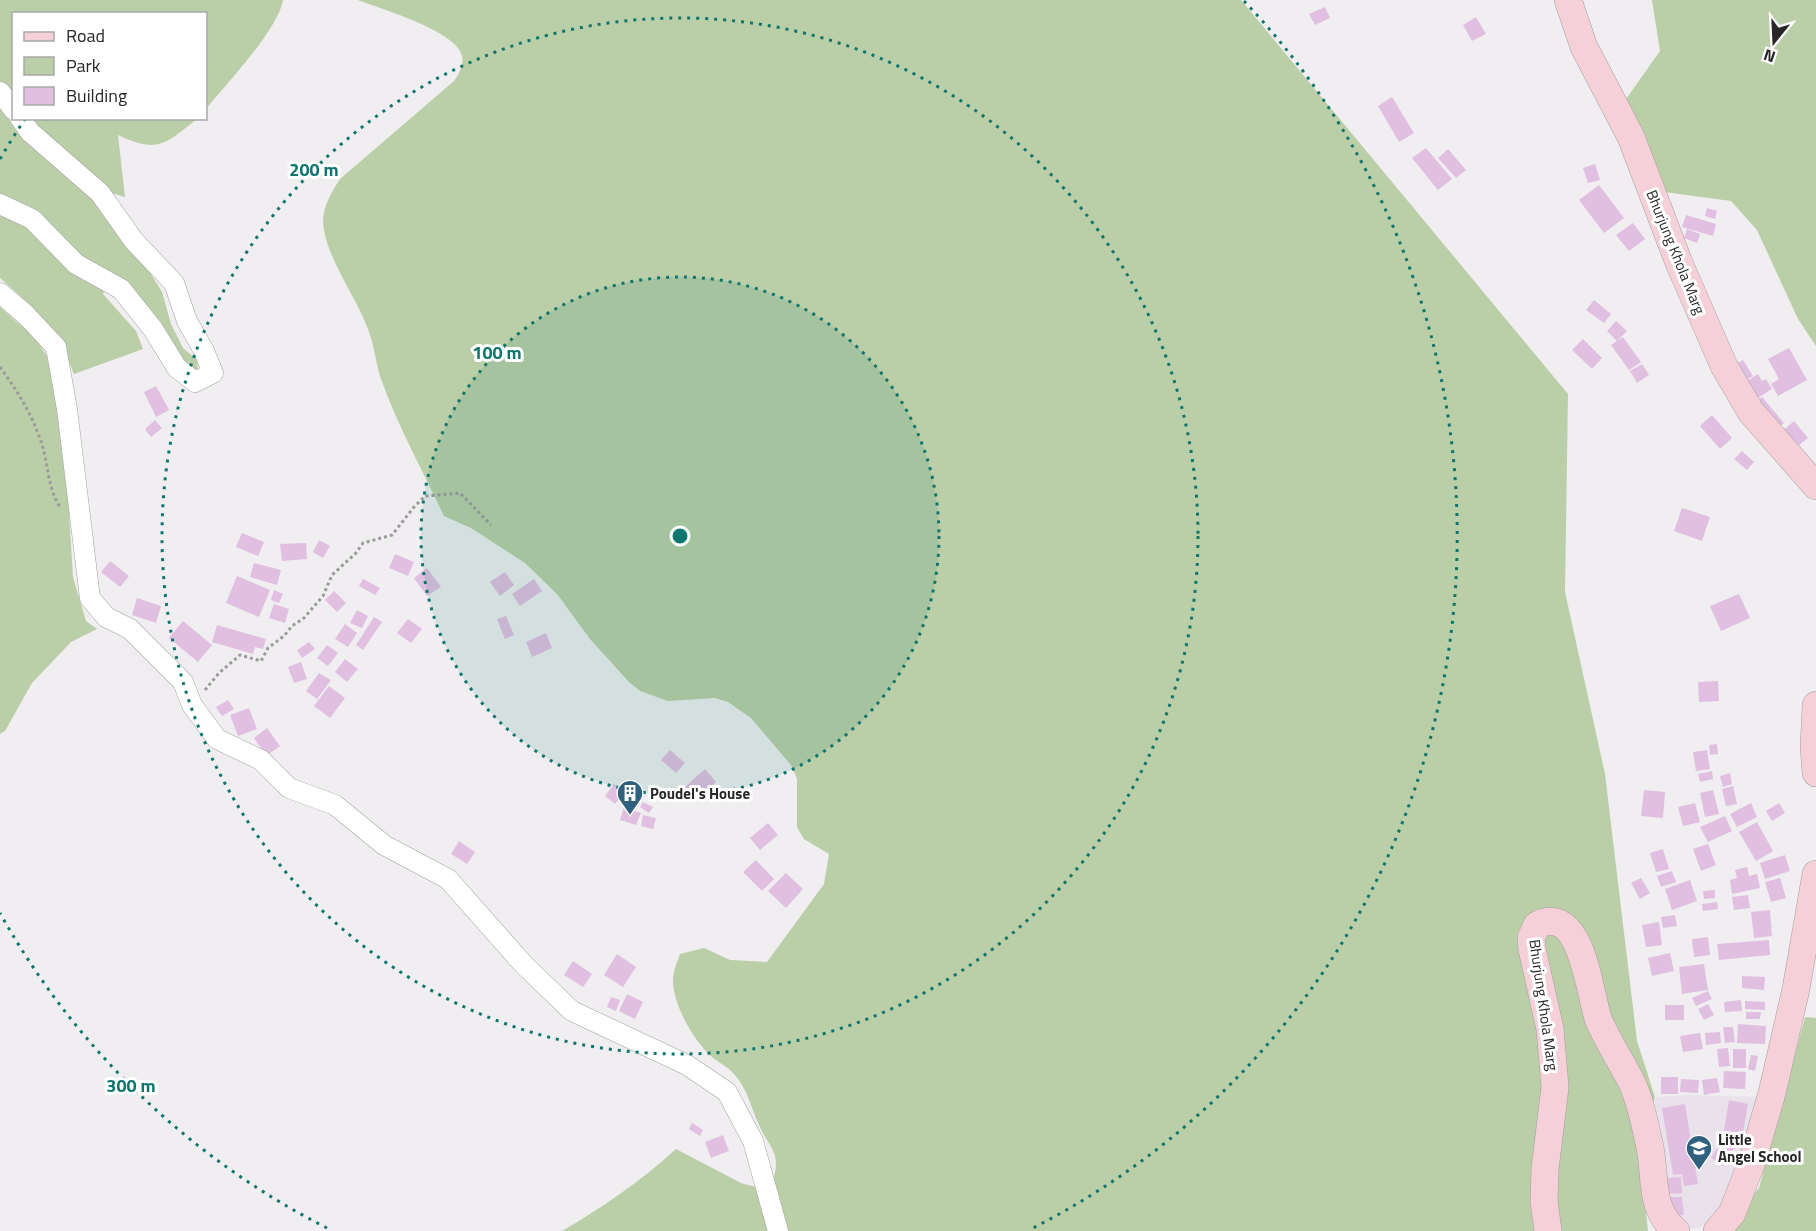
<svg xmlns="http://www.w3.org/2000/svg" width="1816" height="1231" font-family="'Titillium Web',sans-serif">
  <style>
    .built { fill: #eae2ea }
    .green { fill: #bacea7 }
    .building { fill: #e1bfe1 }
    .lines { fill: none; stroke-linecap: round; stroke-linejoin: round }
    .minor-casing { stroke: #a2a0a2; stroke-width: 21 }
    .secondary-casing { stroke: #a2a0a2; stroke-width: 28 }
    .path { stroke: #9c9b9c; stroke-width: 3; stroke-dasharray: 3 3; stroke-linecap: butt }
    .minor { stroke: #fff; stroke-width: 20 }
    .secondary { stroke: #f6d0d9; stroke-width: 27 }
    .ring { fill: none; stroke: #0f766e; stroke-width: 3; stroke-dasharray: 3 6 }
    .labels { text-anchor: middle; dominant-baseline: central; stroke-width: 6; stroke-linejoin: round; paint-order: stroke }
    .street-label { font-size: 15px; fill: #282728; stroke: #fff }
    .poi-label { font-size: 15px; font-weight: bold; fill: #282728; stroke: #fff; text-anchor: start }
    .centre { fill: #0f766e; stroke: #fff; stroke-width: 3 }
    .ring-label { font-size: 18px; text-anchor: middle; font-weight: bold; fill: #0f766e; stroke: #fff; stroke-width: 6; stroke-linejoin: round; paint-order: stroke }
  </style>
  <rect width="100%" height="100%" fill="#f0eef0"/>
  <polygon class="built" points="1689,1095 1761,1097 1723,1208 1701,1227 1691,1229 1674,1222 1659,1189 1655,1097"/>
  <g class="green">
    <path d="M0,0H283C278,30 226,84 206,109V14H14V118L197,119C165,144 158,154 118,135L125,197L111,193L146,266L162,292L171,324L183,348L197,360L198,370L195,373L106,287L103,294L136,331L143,349L74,374L61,343L29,304L0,278Z"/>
    <path d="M358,0H1241L1568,394L1565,592L1605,774L1637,1041L1655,1097L1639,1149L1648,1231H562C603,1207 641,1181 676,1149L741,1183L770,1191C773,1180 778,1168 775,1156C772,1146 764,1137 760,1127C751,1109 748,1089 734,1074C727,1066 719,1063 712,1057C694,1042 673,1004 673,981C673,971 677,963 680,954L704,948L730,960L767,962L824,884L829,854L804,839L797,827V779L791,765L751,718L728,702L715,698L668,701L640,691L629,682L590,639L557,594L525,563L471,528L444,516C423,471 398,427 381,379C376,365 375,349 370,335C359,299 325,259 323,221C323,207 332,191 340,179L454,81C459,74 464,65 462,56C457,31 381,9 358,0Z"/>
    <polygon points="1652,0 1816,0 1816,346 1798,319 1757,230 1731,201 1664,192 1626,99 1660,51"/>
    <polygon points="0,307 35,338 47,356 57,398 67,480 73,577 86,621 97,629 71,642 32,683 5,731 0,734"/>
    <polygon points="1805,1017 1816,1018 1816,1231 1724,1231 1759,1188"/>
  </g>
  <g class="building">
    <polygon points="1325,7 1330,18 1315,25 1309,14"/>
    <polygon points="1476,17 1486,34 1472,41 1463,25"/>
    <polygon points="1392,97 1414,133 1399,142 1378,106"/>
    <polygon points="1426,148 1452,179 1438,190 1412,158"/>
    <polygon points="1448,149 1466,170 1456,178 1438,158"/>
    <polygon points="1595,164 1600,180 1588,183 1583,168"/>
    <polygon points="1599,185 1624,218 1604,233 1579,200"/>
    <polygon points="1707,208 1717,211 1715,219 1705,216"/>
    <polygon points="1686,215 1716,224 1713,236 1682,227"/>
    <polygon points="1633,223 1645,239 1629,251 1616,235"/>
    <polygon points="1687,229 1700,234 1697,243 1684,238"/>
    <polygon points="1594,300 1611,314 1604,323 1586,310"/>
    <polygon points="1616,321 1627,331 1617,341 1607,331"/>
    <polygon points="1623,337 1641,362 1629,370 1611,345"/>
    <polygon points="1583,339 1602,358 1592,369 1572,350"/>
    <polygon points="1789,348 1807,380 1778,396 1771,384 1779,379 1768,359"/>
    <polygon points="1743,360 1753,376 1743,382 1733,366"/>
    <polygon points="1642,364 1649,375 1637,383 1630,371"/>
    <polygon points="1758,374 1762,381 1766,379 1772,389 1758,398 1747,381"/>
    <polygon points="156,386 169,410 156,417 144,392"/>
    <polygon points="1762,397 1784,423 1774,431 1753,405"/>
    <polygon points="1712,415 1732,438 1720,449 1700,426"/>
    <polygon points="155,420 162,428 151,437 145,429"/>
    <polygon points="1794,421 1808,438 1793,450 1780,433"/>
    <polygon points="1742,451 1754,462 1747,470 1734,459"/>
    <polygon points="1682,508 1710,517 1702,541 1674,531"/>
    <polygon points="242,533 264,542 258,556 236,547"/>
    <polygon points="319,540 330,546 323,558 313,552"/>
    <polygon points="306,543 307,559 282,561 280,544"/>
    <polygon points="395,554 414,562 408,576 389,568"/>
    <polygon points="110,561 129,576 120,587 101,572"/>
    <polygon points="254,563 281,570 277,585 250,577"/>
    <polygon points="427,568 441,587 427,596 414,578"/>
    <polygon points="505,572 514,585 500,596 490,582"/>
    <polygon points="237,576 270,590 259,617 226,603"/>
    <polygon points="363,579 380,588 375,595 359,586"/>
    <polygon points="534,579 542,591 520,606 512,594"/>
    <polygon points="274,590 283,594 279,603 271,600"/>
    <polygon points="334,591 346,603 337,612 325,600"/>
    <polygon points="1739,594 1750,618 1721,631 1710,606"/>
    <polygon points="137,598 161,606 156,623 132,615"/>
    <polygon points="274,604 289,609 285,623 269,618"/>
    <polygon points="357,610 368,616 362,628 350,623"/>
    <polygon points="506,616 514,635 505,639 497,619"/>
    <polygon points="374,617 382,622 363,650 356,645"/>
    <polygon points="408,619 422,629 411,643 397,633"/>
    <polygon points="183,621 212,645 198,662 169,638"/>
    <polygon points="345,624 357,633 348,647 335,639"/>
    <polygon points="217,625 266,639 263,649 255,647 253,654 212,642"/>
    <polygon points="546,633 552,648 532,657 526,642"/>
    <polygon points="309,642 315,649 302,658 297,650"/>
    <polygon points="327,645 338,653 328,666 317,658"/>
    <polygon points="345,659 358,669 347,682 335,672"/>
    <polygon points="301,662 307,679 294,683 288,667"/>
    <polygon points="319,673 331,680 317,699 306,691"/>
    <polygon points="1718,681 1719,701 1699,702 1698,682"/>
    <polygon points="329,686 345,698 330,718 314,706"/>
    <polygon points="228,700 234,709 222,716 216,707"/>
    <polygon points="249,708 257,729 238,736 230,715"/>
    <polygon points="267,728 280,746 266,756 254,738"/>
    <polygon points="1717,744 1718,754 1710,755 1709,745"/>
    <polygon points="670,750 685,763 676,773 661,760"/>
    <polygon points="1707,750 1710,769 1696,771 1693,752"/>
    <polygon points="705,769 716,782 696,800 685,787"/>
    <polygon points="1712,771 1713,779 1700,782 1698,774"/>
    <polygon points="1730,773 1732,784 1723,787 1720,776"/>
    <polygon points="614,784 624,791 615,804 605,796"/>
    <polygon points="1733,786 1737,804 1726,806 1722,789"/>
    <polygon points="1644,790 1665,792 1663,818 1641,816"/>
    <polygon points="1713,790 1719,814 1705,817 1700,793"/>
    <polygon points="643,802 653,807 649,813 640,807"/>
    <polygon points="1695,803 1700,822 1683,826 1678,807"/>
    <polygon points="1751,803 1757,817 1737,827 1730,814"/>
    <polygon points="1779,803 1785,813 1772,821 1766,811"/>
    <polygon points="624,807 641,813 636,825 620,820"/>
    <polygon points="643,815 656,818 653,829 641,826"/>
    <polygon points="1725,816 1732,831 1708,842 1700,827"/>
    <polygon points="1757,822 1773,851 1756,861 1739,832"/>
    <polygon points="768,823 778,835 760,850 750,838"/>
    <polygon points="459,841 475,852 467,864 451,854"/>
    <polygon points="1708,844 1716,865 1701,871 1693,849"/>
    <polygon points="1663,849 1669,869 1656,872 1650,853"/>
    <polygon points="1785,855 1790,871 1765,879 1760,863"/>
    <polygon points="756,860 774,879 762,891 743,872"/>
    <polygon points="1747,867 1749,876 1757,874 1760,888 1732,894 1730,880 1737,878 1735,870"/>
    <polygon points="1672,871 1676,882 1661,887 1657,876"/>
    <polygon points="786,873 803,889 786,908 768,891"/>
    <polygon points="1641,878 1650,893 1640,899 1631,883"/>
    <polygon points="1780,878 1786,898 1771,902 1765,882"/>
    <polygon points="1690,880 1697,901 1672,910 1665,889"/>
    <polygon points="1715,890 1715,898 1704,899 1703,891"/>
    <polygon points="1748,895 1750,908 1734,910 1732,897"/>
    <polygon points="1717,902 1718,909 1703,911 1702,904"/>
    <polygon points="1770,910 1772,936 1754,938 1751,912"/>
    <polygon points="1675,915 1677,926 1663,928 1661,917"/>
    <polygon points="1659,922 1662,945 1646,947 1642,925"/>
    <polygon points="1708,937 1710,955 1694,957 1692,939"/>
    <polygon points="1769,940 1770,955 1719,960 1717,944"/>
    <polygon points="1670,953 1674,971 1652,976 1648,958"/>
    <polygon points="617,954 636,967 623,987 604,975"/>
    <polygon points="573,961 592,974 583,987 564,975"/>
    <polygon points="1704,964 1708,990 1682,994 1679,967"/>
    <polygon points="1742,976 1765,977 1764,990 1742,988"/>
    <polygon points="1708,991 1712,999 1696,1006 1692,998"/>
    <polygon points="627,994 643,1002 635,1019 619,1011"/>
    <polygon points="611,997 620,1000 616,1011 607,1007"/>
    <polygon points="1741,1000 1742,1011 1725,1012 1724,1002"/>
    <polygon points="1745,1001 1765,1002 1765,1010 1745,1009"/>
    <polygon points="1708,1004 1714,1015 1704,1020 1698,1009"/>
    <rect x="1665" y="1005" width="19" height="15"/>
    <polygon points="1746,1012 1761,1012 1760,1019 1746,1019"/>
    <polygon points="1738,1024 1766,1026 1765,1044 1737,1043"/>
    <polygon points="1723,1027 1733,1027 1735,1042 1725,1043"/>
    <polygon points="1720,1032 1721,1043 1706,1045 1705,1033"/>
    <polygon points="1700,1033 1703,1049 1683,1052 1680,1036"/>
    <polygon points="1728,1048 1730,1066 1719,1067 1717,1049"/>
    <rect x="1733" y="1049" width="13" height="19"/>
    <polygon points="1751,1055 1758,1056 1755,1071 1748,1069"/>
    <polygon points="1724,1071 1746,1072 1745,1089 1723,1088"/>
    <rect x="1661" y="1077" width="17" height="17"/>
    <polygon points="1717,1078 1720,1092 1704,1095 1702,1080"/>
    <polygon points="1681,1079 1699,1080 1698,1093 1680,1092"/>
    <polygon points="1729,1100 1748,1104 1742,1139 1723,1136"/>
    <polygon points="1685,1104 1698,1184 1684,1186 1682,1174 1673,1175 1662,1108"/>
    <polygon points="692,1123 703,1130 700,1136 689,1129"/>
    <polygon points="723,1135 729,1151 711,1158 705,1142"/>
    <polygon points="1723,1138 1736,1146 1723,1166 1711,1158"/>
    <polygon points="1681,1177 1682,1193 1669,1194 1667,1178"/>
    <polygon points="1670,1197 1682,1197 1684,1215 1672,1216"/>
  </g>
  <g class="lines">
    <g class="minor-casing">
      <g id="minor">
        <polyline points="0,92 14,110"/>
        <polyline points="0,204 32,219 76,264 121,289 153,329 177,368 195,382 213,373 204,351 187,321 174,283 134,241 100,193 30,132 20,118"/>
        <polyline points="0,293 26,315 56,347 67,409 90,598 106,617 130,629 183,682 192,705 217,739 261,760 289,788 335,805 384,845 448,879 525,966 572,1011 687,1065 727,1092 753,1141 778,1231"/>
      </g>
    </g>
    <g class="secondary-casing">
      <g id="secondary">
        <polyline points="1568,0 1584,47 1631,137 1679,263 1724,366 1751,412 1816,486"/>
        <polyline points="1816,705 1814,747 1816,773"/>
        <path d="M1548,1231L1544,1201L1545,1169L1555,1087L1550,1029L1532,949L1531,938L1537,925C1583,902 1589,995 1599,1021C1608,1042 1621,1061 1631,1081C1641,1101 1645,1126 1650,1147C1656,1177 1649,1209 1676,1231"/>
        <polyline points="1717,1231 1732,1213 1752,1162 1772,1093 1796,989 1816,874"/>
      </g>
    </g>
    <g class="path">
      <path d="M0,367C16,389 30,411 39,436C49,460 46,485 60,507"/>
      <polyline points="205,690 219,673 240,655 261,661 268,648 284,636 292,626 304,618 323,596 332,575 356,553 363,543 392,535 414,507 425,496 460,493 491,525"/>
    </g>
    <use href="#minor" class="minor"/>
    <use href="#secondary" class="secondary"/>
  </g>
  <circle cx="680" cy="536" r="259" fill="#0f766e" fill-opacity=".12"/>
  <g class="ring">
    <circle cx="680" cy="536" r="259"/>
    <circle cx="680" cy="536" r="518"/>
    <path d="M327 1228A777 777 0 0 1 0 913M0 159A777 777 0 0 1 25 119M1244 1A777 777 0 0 1 1033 1228"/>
  </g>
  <defs>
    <g id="building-pin" transform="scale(1.35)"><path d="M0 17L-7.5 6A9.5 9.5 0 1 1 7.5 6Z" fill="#2f607e" stroke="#fff"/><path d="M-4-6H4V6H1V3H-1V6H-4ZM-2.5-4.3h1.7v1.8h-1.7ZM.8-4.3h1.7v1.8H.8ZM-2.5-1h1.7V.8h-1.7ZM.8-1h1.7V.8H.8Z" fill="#fff"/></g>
    <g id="school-pin" transform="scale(1.35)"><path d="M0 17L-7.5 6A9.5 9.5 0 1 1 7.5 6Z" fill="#2f607e" stroke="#fff"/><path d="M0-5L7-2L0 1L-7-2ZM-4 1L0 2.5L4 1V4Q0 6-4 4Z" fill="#fff"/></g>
  </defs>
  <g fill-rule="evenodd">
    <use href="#building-pin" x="630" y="793"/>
    <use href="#school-pin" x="1699" y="1148"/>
  </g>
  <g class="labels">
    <g class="street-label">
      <text transform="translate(1676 252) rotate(68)">Bhurjung Khola Marg</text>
      <text transform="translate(1544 1005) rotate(82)">Bhurjung Khola Marg</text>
    </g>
    <g class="poi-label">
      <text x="650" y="793">Poudel's House</text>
      <text x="1718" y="1139">Little<tspan x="1718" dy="17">Angel School</tspan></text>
    </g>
  </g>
  <circle cx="680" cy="536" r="9" class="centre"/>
  <g class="ring-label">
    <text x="314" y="176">200 m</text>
    <text x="497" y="359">100 m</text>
    <text x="131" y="1092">300 m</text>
  </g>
  <rect x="12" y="12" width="195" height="108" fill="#ffffff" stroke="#a9a9a9" stroke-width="1.5"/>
  <rect x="24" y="32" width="30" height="9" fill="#f6d0d9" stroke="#a9a9a9" stroke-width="1.5"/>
  <text x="66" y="42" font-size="18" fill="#282728">Road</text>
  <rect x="24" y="57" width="30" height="18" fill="#bacea7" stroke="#a9a9a9" stroke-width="1.5"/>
  <text x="66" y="72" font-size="18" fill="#282728">Park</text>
  <rect x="24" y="87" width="30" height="18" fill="#e1bfe1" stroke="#a9a9a9" stroke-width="1.5"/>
  <text x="66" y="102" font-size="18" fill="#282728">Building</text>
  <g transform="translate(1774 42) rotate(198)" stroke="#ffffff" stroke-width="4.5" paint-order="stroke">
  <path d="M0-4.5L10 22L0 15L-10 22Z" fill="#282728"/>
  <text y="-9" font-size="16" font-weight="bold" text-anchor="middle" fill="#282728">N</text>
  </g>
</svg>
